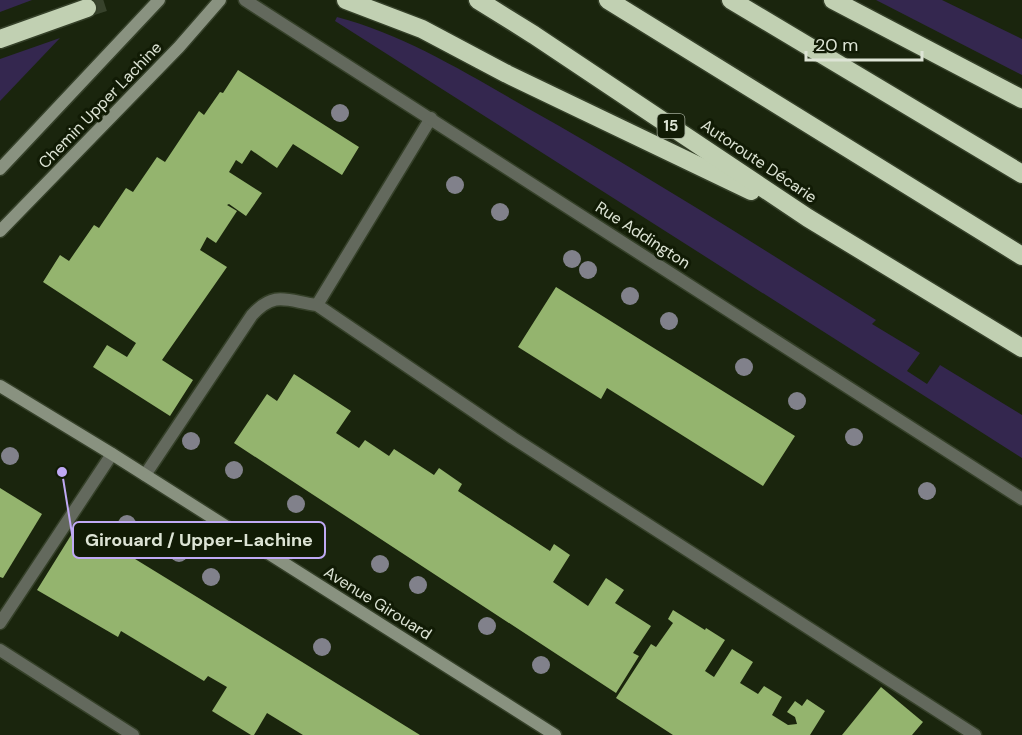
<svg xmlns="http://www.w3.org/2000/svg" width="1022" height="735" font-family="'DM Sans',sans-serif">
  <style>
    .green { fill: #34274f }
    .building { fill: #94b46e }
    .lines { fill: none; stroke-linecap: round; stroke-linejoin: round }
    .motorway-tunnel { stroke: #37422b; stroke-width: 18; stroke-dasharray: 18 9; stroke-linecap: butt }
    .service-casing { stroke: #354029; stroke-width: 15 }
    .minor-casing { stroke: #354029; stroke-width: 15 }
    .secondary-casing { stroke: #354029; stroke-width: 15 }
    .motorway-casing { stroke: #354029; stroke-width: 21 }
    .service { stroke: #63695d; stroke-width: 12 }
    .minor { stroke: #63695d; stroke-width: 12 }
    .secondary { stroke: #899280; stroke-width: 12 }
    .motorway { stroke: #c1d0b2; stroke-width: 18 }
    .tree { fill: #81818b }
    .labels { text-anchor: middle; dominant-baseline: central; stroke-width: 6; stroke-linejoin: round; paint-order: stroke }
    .shield { fill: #111b05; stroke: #a0a897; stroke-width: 1.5 }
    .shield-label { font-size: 15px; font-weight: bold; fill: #dde4d5 }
    .street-label { font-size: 16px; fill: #dde4d5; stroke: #111b05 }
    .leader { fill: none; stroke: #bfa9f4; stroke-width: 2 }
    .callout-dot { fill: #bfa9f4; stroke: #111b05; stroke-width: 2 }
    .callout { fill: #111b05; stroke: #bfa9f4; stroke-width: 2 }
    .callout-label { font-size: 18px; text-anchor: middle; font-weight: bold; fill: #dde4d5 }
  </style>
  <rect width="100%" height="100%" fill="#1a250d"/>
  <g class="green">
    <polygon points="0,0 32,0 0,12"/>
    <polygon points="876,0 942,0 1022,39 1022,75"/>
    <path d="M337,17C405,35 468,74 529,109C647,175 761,248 876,320L872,324L920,353L907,371L927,384L940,365L1022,415V458L335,21Z"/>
    <polygon points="60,38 0,101 0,59"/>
  </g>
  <g class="building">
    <polygon points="238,70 359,147 342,175 293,144 277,168 251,150 242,164 236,160 229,172 262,193 246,216 229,204 227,205 237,211 216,243 207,237 200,250 227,267 162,360 193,380 170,416 93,367 107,345 127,357 136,343 43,282 60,255 69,261 94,225 99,228 126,188 133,192 157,157 165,162 199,111 204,115 220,92 223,93"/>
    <polygon points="556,287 795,436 763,486 607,388 601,399 518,347"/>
    <polygon points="294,374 351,411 336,433 359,448 365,440 389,456 394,449 434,475 439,468 462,484 458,491 550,551 554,544 570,555 553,582 572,595 588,606 606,578 624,590 615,603 651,626 633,653 639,656 616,693 234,443 267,394 277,401"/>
    <polygon points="0,488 42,514 3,578 0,577"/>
    <polygon points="78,524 197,597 420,735 303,735 267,713 254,735 251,735 212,711 227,687 208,676 204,681 121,631 118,637 37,590"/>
    <polygon points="673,610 705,630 706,628 725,640 705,671 714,677 732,649 753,662 740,683 758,694 764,686 782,697 772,715 788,725 797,724 795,717 787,712 795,701 802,706 807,699 825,711 810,735 673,735 616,698 651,644 656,647 673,623 668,619"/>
    <polygon points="881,687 923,722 912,735 842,735"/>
  </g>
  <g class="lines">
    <polyline class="motorway-tunnel" points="87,8 112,0"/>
    <g class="service-casing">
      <g id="service">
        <polyline points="317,305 431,118"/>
        <path d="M145,475L252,315C275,290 287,301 317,305L513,438L975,735"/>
        <polyline points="0,623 112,454"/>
        <polyline points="0,650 133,735"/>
      </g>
    </g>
    <g class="minor-casing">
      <polyline id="minor" points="245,0 1022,499"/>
    </g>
    <g class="secondary-casing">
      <g id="secondary">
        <polyline points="0,169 159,0"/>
        <polyline points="0,231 179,47 220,0"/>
        <polyline points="0,386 112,454 555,735"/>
      </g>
    </g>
    <g class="motorway-casing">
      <g id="motorway">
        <polyline points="346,0 422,29 507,74 751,191"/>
        <polyline points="478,0 534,35 808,218 1022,348"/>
        <polyline points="608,0 1022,256"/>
        <polyline points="731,0 1022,174"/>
        <polyline points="833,0 1022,99"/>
        <polyline points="0,39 87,8"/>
      </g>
    </g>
    <use href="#service" class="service"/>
    <use href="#minor" class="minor"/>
    <use href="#secondary" class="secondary"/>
    <use href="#motorway" class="motorway"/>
  </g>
  <g class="tree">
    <circle cx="340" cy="113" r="9"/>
    <circle cx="455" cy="185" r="9"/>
    <circle cx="500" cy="212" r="9"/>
    <circle cx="572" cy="259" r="9"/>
    <circle cx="588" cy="270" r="9"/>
    <circle cx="630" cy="296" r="9"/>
    <circle cx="669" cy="321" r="9"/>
    <circle cx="744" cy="367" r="9"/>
    <circle cx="797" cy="401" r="9"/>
    <circle cx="854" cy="437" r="9"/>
    <circle cx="191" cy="441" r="9"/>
    <circle cx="10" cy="456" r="9"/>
    <circle cx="234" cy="470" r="9"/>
    <circle cx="927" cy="491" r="9"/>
    <circle cx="296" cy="504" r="9"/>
    <circle cx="127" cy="524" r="9"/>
    <circle cx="179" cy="553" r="9"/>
    <circle cx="380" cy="564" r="9"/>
    <circle cx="211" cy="577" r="9"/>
    <circle cx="418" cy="585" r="9"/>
    <circle cx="487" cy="626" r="9"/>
    <circle cx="322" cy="647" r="9"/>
    <circle cx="541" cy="665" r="9"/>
  </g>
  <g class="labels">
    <rect class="shield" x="657.5" y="114" width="27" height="24" rx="4.5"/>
    <g class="shield-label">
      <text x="671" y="126">15</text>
    </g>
    <g class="street-label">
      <text transform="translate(100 105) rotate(-46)">Chemin Upper Lachine</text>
      <text transform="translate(759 161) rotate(34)">Autoroute Décarie</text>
      <text transform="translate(643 235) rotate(33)">Rue Addington</text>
      <text transform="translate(378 603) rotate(32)">Avenue Girouard</text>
    </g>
  </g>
  <path class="leader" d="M62 472L73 540"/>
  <circle class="callout-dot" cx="62" cy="472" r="6"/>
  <rect class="callout" x="73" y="522" width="252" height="36" rx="6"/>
  <g class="callout-label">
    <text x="199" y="546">Girouard / Upper-Lachine</text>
  </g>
  <path d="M806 51v9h116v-9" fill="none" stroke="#dde4d5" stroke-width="3"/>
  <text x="815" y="51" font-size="18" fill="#dde4d5" stroke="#111b05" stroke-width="4.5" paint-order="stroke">20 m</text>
</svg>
